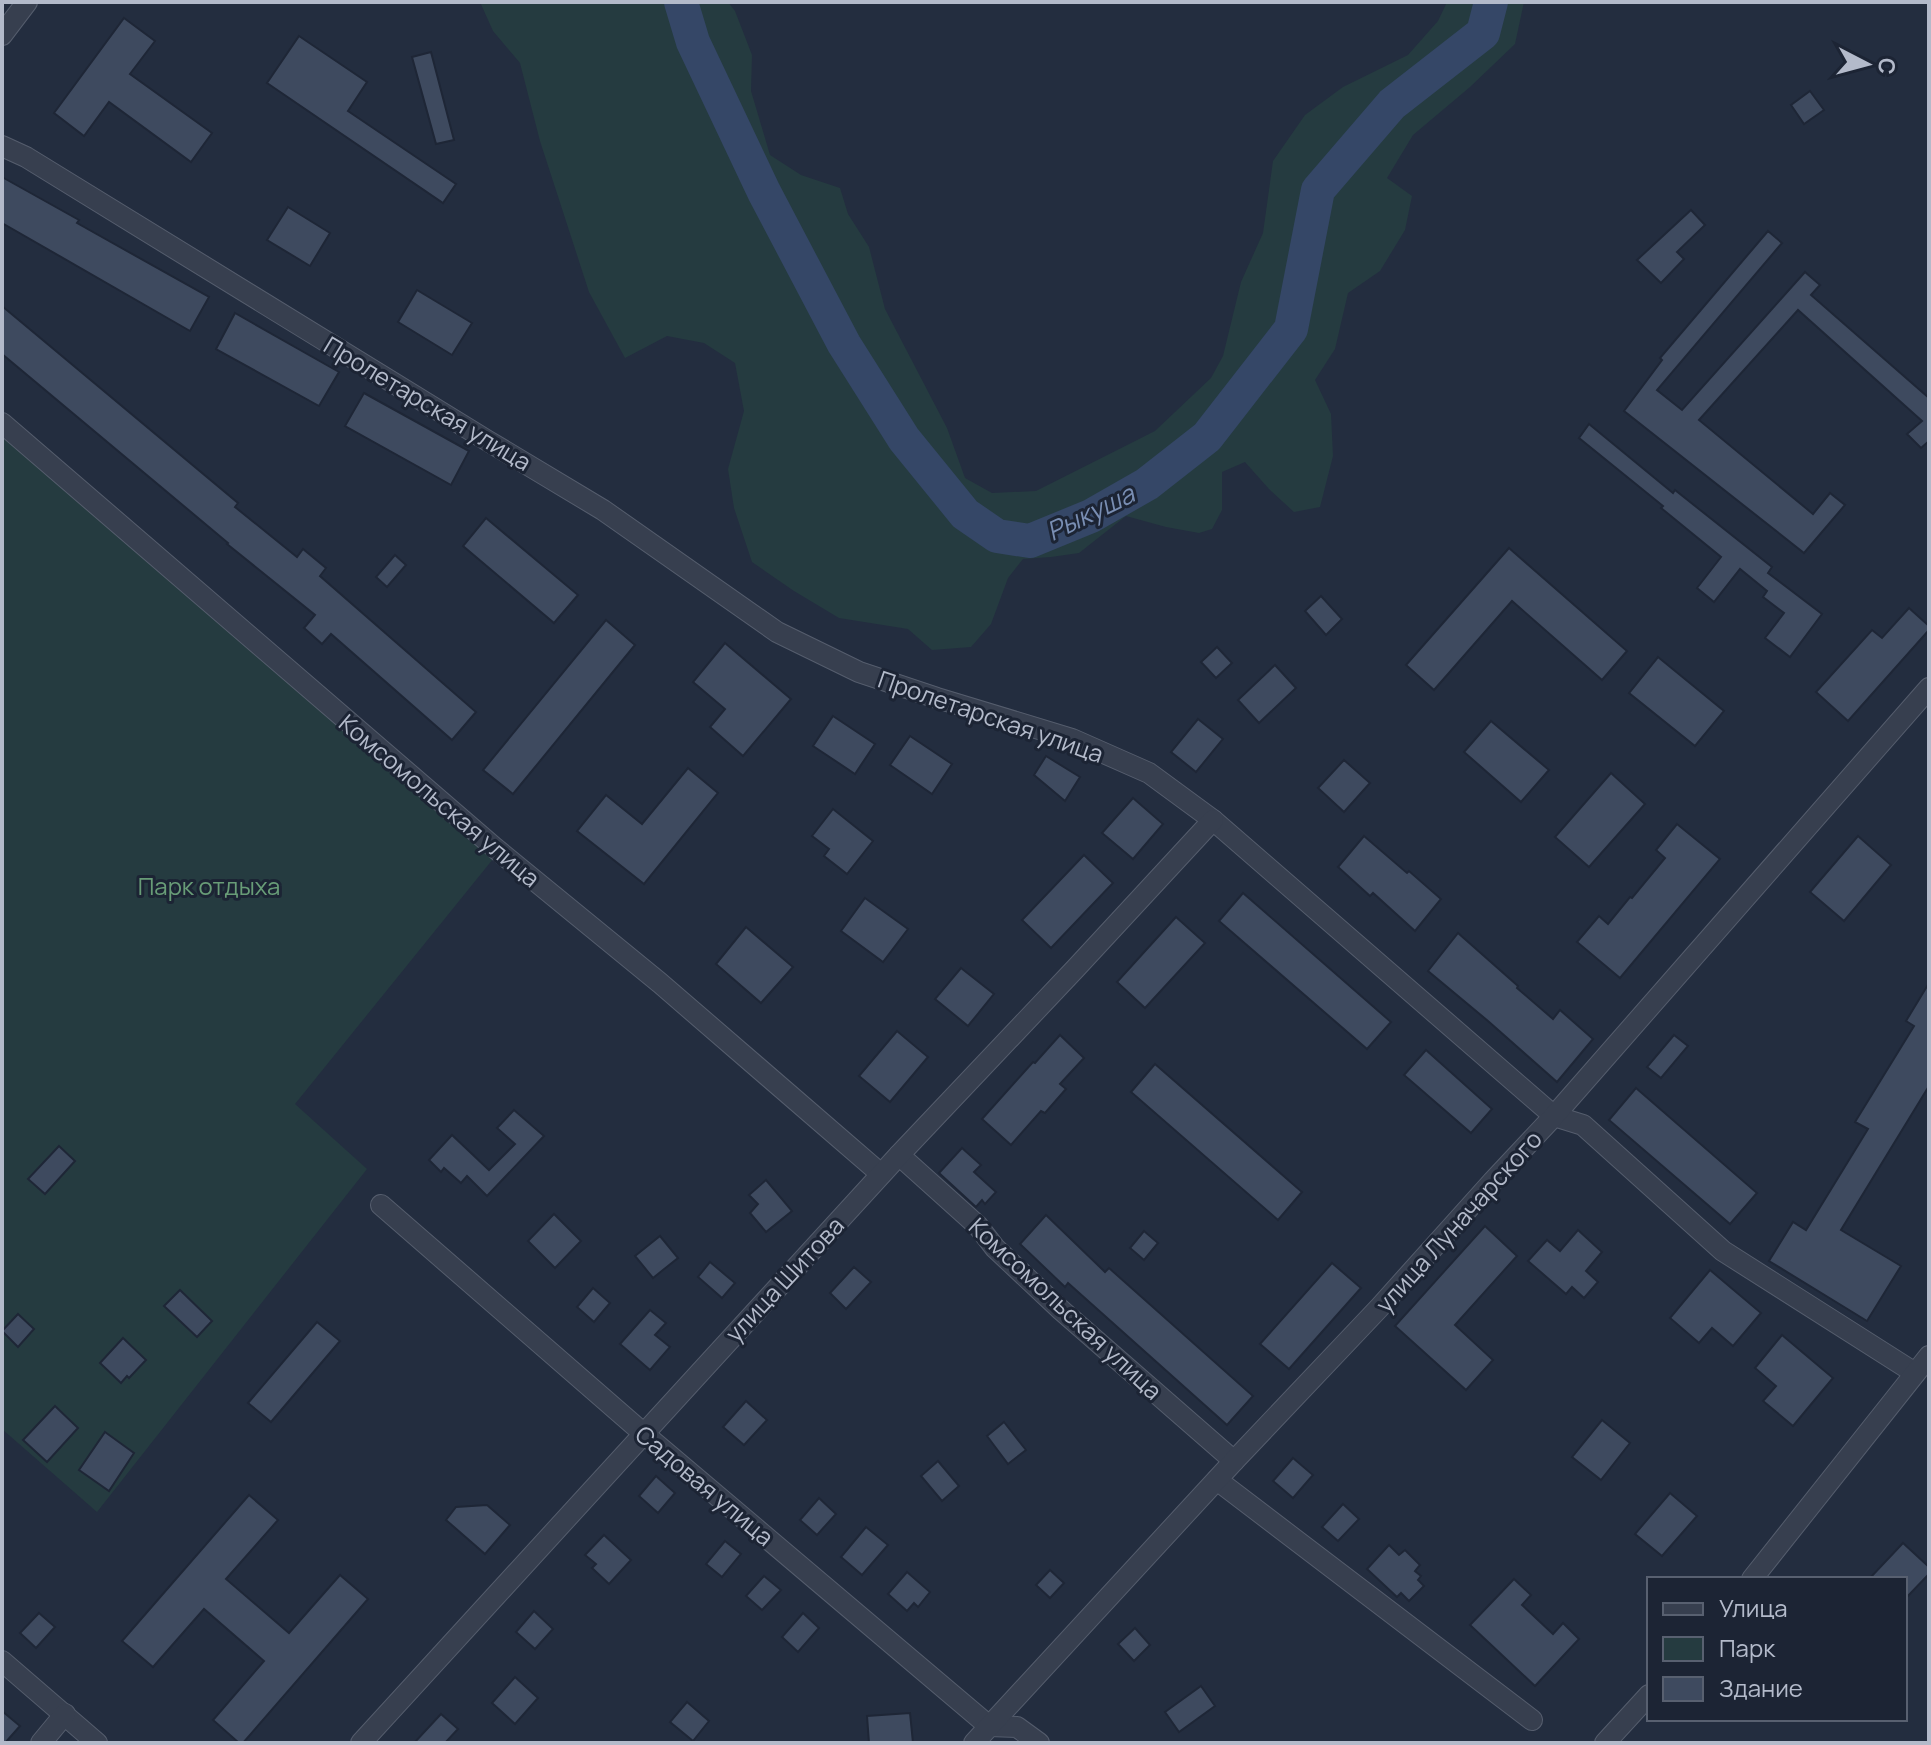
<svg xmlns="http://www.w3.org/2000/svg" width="1931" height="1745" font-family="Manrope,sans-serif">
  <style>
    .green { fill: #253b40 }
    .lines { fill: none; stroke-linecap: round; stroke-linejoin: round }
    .river { stroke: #354767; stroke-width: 34 }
    .building { fill: #3e4a5f; stroke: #1e2636; stroke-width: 2 }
    .minor-casing { stroke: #555d6d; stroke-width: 22 }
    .minor { stroke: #373f4f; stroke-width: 20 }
    .labels { text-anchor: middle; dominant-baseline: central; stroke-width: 6; stroke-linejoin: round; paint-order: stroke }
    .street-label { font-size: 24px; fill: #b3baca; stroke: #1c2434 }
    .park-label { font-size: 24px; fill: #689c77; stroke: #1c2434 }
    .water-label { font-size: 26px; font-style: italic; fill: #798eb3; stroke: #1c2434 }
  </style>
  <rect width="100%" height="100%" fill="#232d3f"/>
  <g class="green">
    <polygon points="480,2 728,2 735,11 752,55 751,91 770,155 801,175 840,188 848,214 869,247 885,309 947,428 965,478 992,493 1036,491 1155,431 1211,378 1223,356 1241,282 1263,233 1273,161 1305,115 1343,87 1408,55 1438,21 1447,2 1524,2 1515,44 1470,87 1413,135 1387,178 1412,196 1405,230 1380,271 1348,293 1335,349 1315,380 1331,414 1333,456 1320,507 1294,512 1269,489 1245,462 1222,472 1222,510 1212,529 1199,533 1166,527 1126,516 1079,553 1051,557 1023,559 1008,578 991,624 971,647 932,650 908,629 839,618 794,591 752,562 734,508 728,469 744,411 735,363 704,343 667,336 625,358 589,292 540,141 520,63 493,31"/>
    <polygon points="2,436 493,859 295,1104 367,1169 97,1512 2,1429"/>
  </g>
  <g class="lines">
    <polyline class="river" points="681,2 693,42 764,192 844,344 904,439 965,514 997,536 1030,541 1091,516 1147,484 1207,437 1291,329 1318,190 1392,104 1483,33 1491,2"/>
  </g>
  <g class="building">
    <polygon points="124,18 155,41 130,74 212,133 191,162 109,102 84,136 54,113"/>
    <polygon points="299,36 367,82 348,111 456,184 443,203 267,83"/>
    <polygon points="431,52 454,140 436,144 412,57"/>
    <polygon points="1810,91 1824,110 1804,124 1791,105"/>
    <polygon points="2,177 79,220 77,223 209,297 190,331 2,223"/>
    <polygon points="288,207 330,233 310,266 267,240"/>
    <polygon points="1691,210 1705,225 1677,252 1684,259 1661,283 1637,260"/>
    <polygon points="1768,231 1782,243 1657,390 1682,410 1805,272 1820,285 1811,295 1929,398 1929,441 1921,448 1907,434 1922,421 1798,310 1699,420 1813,514 1830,493 1845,505 1804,553 1624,411 1662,360 1660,358"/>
    <polygon points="417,290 472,323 452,355 398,322"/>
    <polygon points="2,306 238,503 235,507 297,557 303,549 326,568 320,576 476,712 452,740 331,634 322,644 304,628 315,615 227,544 228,543 2,354"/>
    <polygon points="235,313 339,372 319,406 216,349"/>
    <polygon points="364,393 469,451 451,485 345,426"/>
    <polygon points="1589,424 1673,493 1675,490 1772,567 1768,573 1822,614 1790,657 1765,638 1784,613 1763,597 1767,591 1740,569 1714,602 1697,588 1721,557 1661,508 1663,506 1579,438"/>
    <polygon points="486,518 578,595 554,623 463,546"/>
    <polygon points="1509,548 1627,651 1602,680 1512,601 1434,690 1406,665"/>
    <polygon points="395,555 406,565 387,587 376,577"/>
    <polygon points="1321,596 1342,619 1326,635 1305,611"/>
    <polygon points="1909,608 1929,626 1929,630 1848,721 1816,692 1872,630 1882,638"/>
    <polygon points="606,620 635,645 513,794 483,770"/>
    <polygon points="725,643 791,699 743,756 710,727 725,709 693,682"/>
    <polygon points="1217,647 1232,663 1216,678 1201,662"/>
    <polygon points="1658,657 1724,711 1695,746 1629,693"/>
    <polygon points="1275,665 1296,688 1259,723 1238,700"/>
    <polygon points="833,716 875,744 855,774 813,746"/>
    <polygon points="1198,719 1223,739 1196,772 1171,752"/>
    <polygon points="1491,721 1549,770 1521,802 1464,752"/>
    <polygon points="910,736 952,764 932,794 890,765"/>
    <polygon points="1046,756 1080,777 1065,801 1034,775"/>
    <polygon points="1344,760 1370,783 1344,812 1318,788"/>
    <polygon points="688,768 718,793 644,884 577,831 606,795 642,824"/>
    <polygon points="1611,773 1645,804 1589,867 1555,837"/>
    <polygon points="1133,798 1163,824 1133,859 1102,833"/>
    <polygon points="833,809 873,841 847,874 824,856 829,849 812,836"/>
    <polygon points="1677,824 1720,859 1620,978 1577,942 1599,916 1608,924 1630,897 1632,898 1665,858 1656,850"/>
    <polygon points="1364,836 1407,873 1409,871 1441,899 1415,931 1373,893 1370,896 1338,867"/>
    <polygon points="1858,836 1891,865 1844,921 1810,892"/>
    <polygon points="1084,855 1113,883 1051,948 1022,920"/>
    <polygon points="1243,893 1391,1022 1367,1049 1219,921"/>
    <polygon points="865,898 908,929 883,962 841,931"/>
    <polygon points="1176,917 1205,943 1145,1008 1117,982"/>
    <polygon points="746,927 793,967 761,1003 716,964"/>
    <polygon points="1458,933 1518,986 1517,988 1553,1019 1560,1010 1593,1039 1557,1082 1488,1021 1428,971"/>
    <polygon points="961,968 994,994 968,1026 935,999"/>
    <polygon points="1929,983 1929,1086 1841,1230 1901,1266 1867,1321 1769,1261 1793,1222 1806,1230 1868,1129 1855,1122 1914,1026 1906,1021"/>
    <polygon points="897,1031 928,1057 890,1102 859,1076"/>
    <polygon points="1060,1035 1084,1058 1060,1084 1066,1089 1045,1113 1041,1111 1011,1145 982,1119 1033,1062 1035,1063"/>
    <polygon points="1674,1035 1688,1046 1661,1078 1647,1067"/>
    <polygon points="1426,1050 1492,1109 1471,1133 1404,1075"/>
    <polygon points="1155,1064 1302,1192 1278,1220 1131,1092"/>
    <polygon points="1636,1088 1757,1193 1730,1224 1609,1120"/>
    <polygon points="514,1110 544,1136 487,1196 467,1176 461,1183 444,1168 441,1172 429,1160 452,1135 489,1170 515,1144 497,1128"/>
    <polygon points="59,1146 75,1161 45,1194 28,1179"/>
    <polygon points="962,1148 981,1165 974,1172 996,1192 985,1204 982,1200 976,1207 939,1173"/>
    <polygon points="766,1180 792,1211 766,1232 750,1213 758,1204 749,1195"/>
    <polygon points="554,1214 581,1241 555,1268 528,1241"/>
    <polygon points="1046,1215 1105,1272 1109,1268 1253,1396 1227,1425 1068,1283 1065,1287 1020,1244"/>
    <polygon points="1485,1226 1517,1256 1455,1325 1493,1360 1466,1390 1395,1326"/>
    <polygon points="1578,1230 1602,1252 1586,1271 1598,1282 1584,1298 1572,1287 1566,1294 1528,1261 1547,1240 1560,1251"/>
    <polygon points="1144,1231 1158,1243 1144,1260 1130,1248"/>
    <polygon points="660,1236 678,1258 653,1278 635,1256"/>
    <polygon points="710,1262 735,1283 722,1298 698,1277"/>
    <polygon points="1332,1263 1361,1288 1289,1369 1260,1344"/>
    <polygon points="854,1267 871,1282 846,1309 830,1293"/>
    <polygon points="1710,1270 1761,1313 1733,1346 1712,1328 1699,1343 1670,1318"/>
    <polygon points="593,1288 610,1303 594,1322 577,1307"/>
    <polygon points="180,1290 212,1321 197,1337 164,1306"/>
    <polygon points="650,1310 666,1323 655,1335 670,1347 650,1370 620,1344"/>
    <polygon points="18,1314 34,1329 18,1347 2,1331"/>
    <polygon points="317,1322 340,1341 271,1422 248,1403"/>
    <polygon points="1782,1335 1833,1378 1793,1426 1763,1401 1776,1386 1755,1368"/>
    <polygon points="123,1338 146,1360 129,1378 127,1376 121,1383 100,1363"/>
    <polygon points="746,1401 767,1420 744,1445 723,1427"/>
    <polygon points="55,1406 78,1428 47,1462 23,1440"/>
    <polygon points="1602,1420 1630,1443 1601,1480 1572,1457"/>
    <polygon points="1004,1422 1026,1450 1008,1464 987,1436"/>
    <polygon points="105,1432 134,1453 109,1491 79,1470"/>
    <polygon points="1293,1458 1313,1475 1293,1498 1273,1481"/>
    <polygon points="938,1461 959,1486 942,1501 921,1476"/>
    <polygon points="656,1476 675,1493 658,1513 639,1496"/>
    <polygon points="1670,1493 1697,1516 1662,1556 1635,1534"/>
    <polygon points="249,1495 278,1520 226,1579 289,1633 340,1575 368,1599 243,1743 239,1743 213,1720 264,1661 204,1609 153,1667 122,1641"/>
    <polygon points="819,1498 836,1514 817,1535 800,1520"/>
    <polygon points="1343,1504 1359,1519 1338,1541 1322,1527"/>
    <polygon points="487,1505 510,1525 485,1554 446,1520 456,1507"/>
    <polygon points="866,1527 888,1545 862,1575 841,1557"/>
    <polygon points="604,1535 631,1560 609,1584 592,1568 596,1564 585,1555"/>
    <polygon points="725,1541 741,1554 722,1577 706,1564"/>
    <polygon points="1903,1543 1929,1567 1929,1574 1905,1599 1905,1579 1869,1579"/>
    <polygon points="1389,1545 1399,1555 1405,1550 1420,1565 1415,1571 1421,1576 1418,1580 1424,1586 1409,1601 1401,1593 1397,1597 1367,1569"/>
    <polygon points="1050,1570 1064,1583 1050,1598 1036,1585"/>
    <polygon points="907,1572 930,1592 918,1607 914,1603 907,1611 888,1594"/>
    <polygon points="764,1576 781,1590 762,1610 746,1596"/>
    <polygon points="1514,1579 1531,1595 1522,1605 1553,1634 1563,1623 1579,1639 1535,1686 1470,1625"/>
    <polygon points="534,1611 553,1629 535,1649 516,1632"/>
    <polygon points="39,1613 55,1627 36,1648 20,1633"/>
    <polygon points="803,1613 819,1628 798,1652 782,1637"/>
    <polygon points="1135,1628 1150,1645 1134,1661 1118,1644"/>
    <polygon points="515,1677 538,1698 515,1724 492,1703"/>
    <polygon points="1201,1686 1215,1706 1179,1732 1165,1712"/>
    <polygon points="687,1702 709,1721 693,1741 670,1722"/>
    <polygon points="2,1711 20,1726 5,1743 2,1743"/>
    <polygon points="910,1713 913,1743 869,1743 867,1716"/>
    <polygon points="441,1714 458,1729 445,1743 414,1743"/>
  </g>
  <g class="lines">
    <g class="minor-casing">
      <g id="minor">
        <polyline points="2,35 27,2"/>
        <polyline points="2,146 26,157 488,441 603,510 777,632 859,672 937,698 1072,739 1149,773 1213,820 1554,1116 1583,1125 1723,1251 1915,1373"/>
        <polyline points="2,423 495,848 660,983 881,1174"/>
        <polyline points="899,1155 978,1226 995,1248 1061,1310 1234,1461"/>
        <polyline points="381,1205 643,1433 989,1726 1017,1727 1039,1743"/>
        <polyline points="1217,1480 1532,1720"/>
        <polyline points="1752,1579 1929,1356"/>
        <polyline points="2,1661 97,1743"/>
        <polyline points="41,1743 65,1714"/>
        <polyline points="361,1743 899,1155 1076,968 1213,820"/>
        <polyline points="974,1743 1234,1461 1379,1308 1493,1181 1554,1116 1929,688"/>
        <polyline points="1605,1743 1649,1695"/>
      </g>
    </g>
    <use href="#minor" class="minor"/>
  </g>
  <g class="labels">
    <g class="street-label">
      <text transform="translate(428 403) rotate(31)">Пролетарская улица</text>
      <text transform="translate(991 716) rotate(19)">Пролетарская улица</text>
      <text transform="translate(440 800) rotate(40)">Комсомольская улица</text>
      <text transform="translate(1458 1221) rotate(-48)">улица Луначарского</text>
      <text transform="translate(784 1279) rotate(-47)">улица Шитова</text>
      <text transform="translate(1066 1308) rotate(43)">Комсомольская улица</text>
      <text transform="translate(705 1485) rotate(40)">Садовая улица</text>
    </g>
    <g class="park-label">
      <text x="209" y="885">Парк отдыха</text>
    </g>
    <g class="water-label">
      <text transform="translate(1090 512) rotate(-26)">Рыкуша</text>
    </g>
  </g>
  <rect width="1931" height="1745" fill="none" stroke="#b3baca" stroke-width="8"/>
  <rect x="1647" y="1577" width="260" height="144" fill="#1c2434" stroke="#586070" stroke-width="2"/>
  <rect x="1663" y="1603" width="40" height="12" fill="#373f4f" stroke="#586070" stroke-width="2"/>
  <text x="1719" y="1617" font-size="24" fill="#b3baca">Улица</text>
  <rect x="1663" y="1637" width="40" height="24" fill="#253b40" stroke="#586070" stroke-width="2"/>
  <text x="1719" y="1657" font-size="24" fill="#b3baca">Парк</text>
  <rect x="1663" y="1677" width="40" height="24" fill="#3e4a5f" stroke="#586070" stroke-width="2"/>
  <text x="1719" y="1697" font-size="24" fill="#b3baca">Здание</text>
  <g transform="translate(1867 64) rotate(96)" stroke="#1c2434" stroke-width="6" paint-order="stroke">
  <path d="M0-6L14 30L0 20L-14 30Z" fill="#b3baca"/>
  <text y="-12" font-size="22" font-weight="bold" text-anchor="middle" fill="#b3baca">С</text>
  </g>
</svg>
